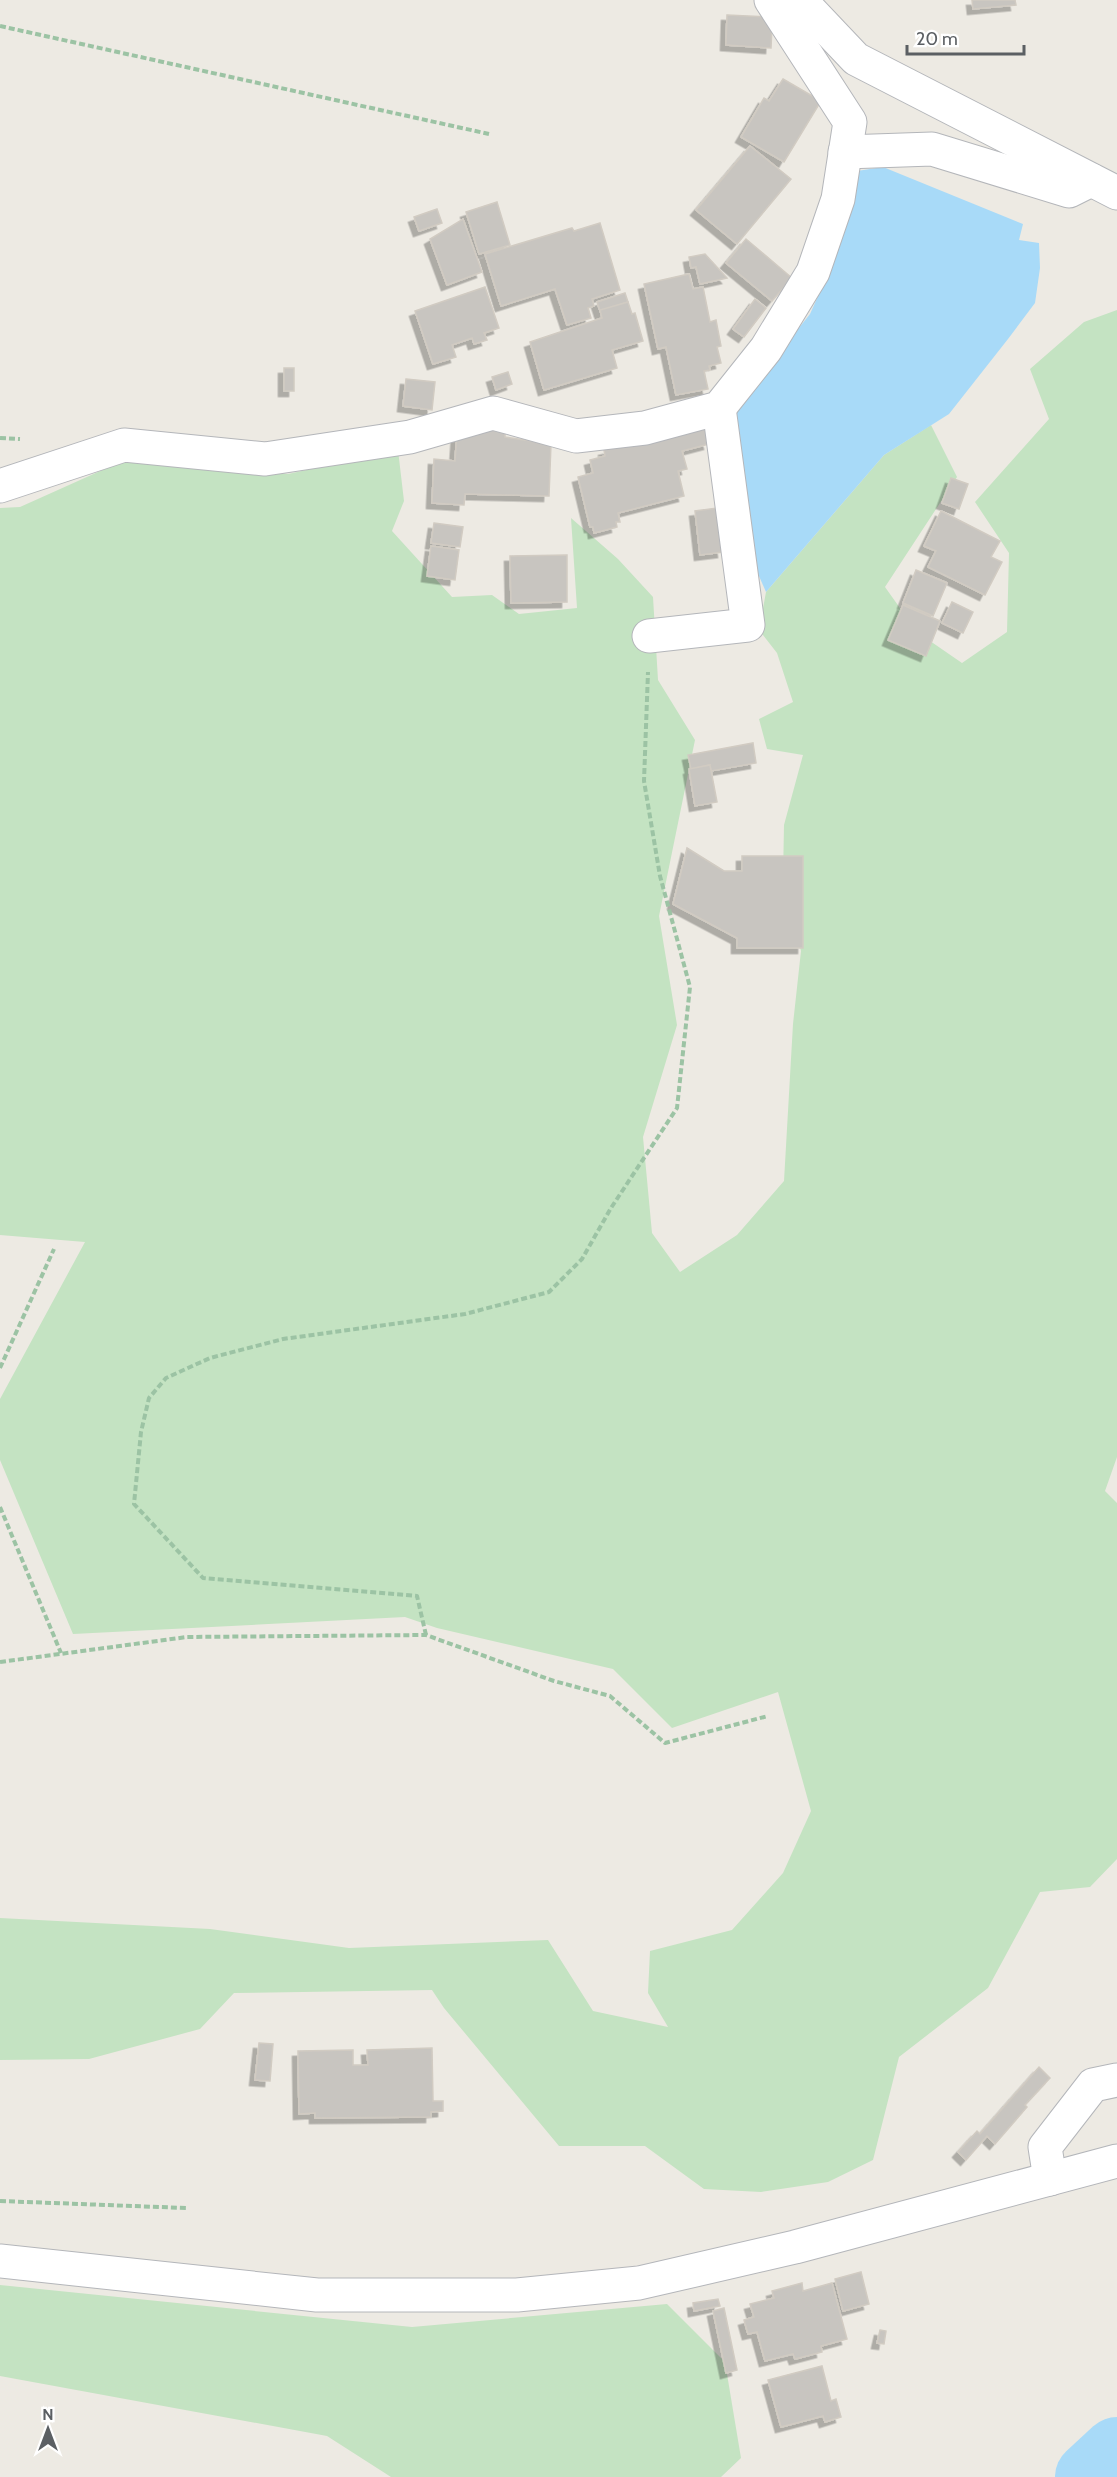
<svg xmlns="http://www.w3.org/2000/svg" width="1117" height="2477" font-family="Cabin,sans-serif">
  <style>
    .green { fill: #c4e3c2 }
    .water { fill: #a8daf8 }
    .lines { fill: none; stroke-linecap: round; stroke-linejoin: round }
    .river { stroke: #a8daf8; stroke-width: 70 }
    .building { fill: #c8c5c0; stroke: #d1cbc2; stroke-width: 1.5; filter: url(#shadow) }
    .minor-casing { stroke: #b4b6ba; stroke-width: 35 }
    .tertiary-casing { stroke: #b4b6ba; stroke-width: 35 }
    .path { stroke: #9cc3a4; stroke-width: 4; stroke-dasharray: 6 3; stroke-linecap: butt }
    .minor { stroke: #fff; stroke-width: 33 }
    .tertiary { stroke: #fff; stroke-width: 33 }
  </style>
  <defs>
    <filter id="shadow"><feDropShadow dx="-5.5" dy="5.5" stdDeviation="0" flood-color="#0004"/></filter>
  </defs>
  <rect width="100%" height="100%" fill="#edeae3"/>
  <g class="green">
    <polygon points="1117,310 1117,1457 1105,1491 1117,1503 1117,1859 1090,1887 1040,1892 988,1988 899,2057 873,2160 828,2182 761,2192 704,2189 645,2146 559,2146 444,2008 432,1990 234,1993 200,2029 89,2059 0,2060 0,1918 210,1929 349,1948 548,1940 593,2011 668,2027 648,1993 650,1951 732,1930 783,1873 811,1811 778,1692 672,1728 613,1669 437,1628 405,1617 73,1634 0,1460 0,1399 85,1242 0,1235 0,508 20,507 127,459 288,474 398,450 404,501 392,531 452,597 492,595 519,614 577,608 571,518 618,559 653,597 658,680 695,740 659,916 677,1025 643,1137 652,1233 680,1272 737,1235 784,1181 793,1024 801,951 783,878 784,825 803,755 767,749 759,719 793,702 777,653 759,630 766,592 884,455 931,425 957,477 885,587 917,632 962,663 1007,632 1009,553 975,502 1049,419 1030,369 1084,322"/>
    <polygon points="0,2285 412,2327 667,2304 725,2362 741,2458 721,2477 391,2477 327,2436 0,2376"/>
  </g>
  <polygon class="water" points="883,167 1023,224 1019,240 1039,243 1040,268 1035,303 1008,339 949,414 884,455 766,592 745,544 730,414 810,314 828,274 857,171"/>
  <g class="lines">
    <polyline class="river" points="1090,2477 1117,2452"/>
  </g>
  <g class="building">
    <polygon points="972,0 1015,0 1016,5 973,9"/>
    <polygon points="727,15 769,17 772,26 771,48 726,45"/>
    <polygon points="783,79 821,101 784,162 741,137 764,98 769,101"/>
    <polygon points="750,146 791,179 737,244 696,210"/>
    <polygon points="497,202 510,245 479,254 466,212"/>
    <polygon points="437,209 442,223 419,231 414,217"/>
    <polygon points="463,219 482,272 447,285 430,239"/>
    <polygon points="600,223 620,290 592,299 594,306 588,308 591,318 567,325 555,289 501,306 485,254 572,228 574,231"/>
    <polygon points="746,239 792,278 772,301 726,263"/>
    <polygon points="705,254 727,278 700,284 696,267 691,268 689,257"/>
    <polygon points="689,274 693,289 703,287 710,322 716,320 721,346 717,347 721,363 709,366 710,370 704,371 708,389 676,395 666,347 658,349 644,284"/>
    <polygon points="485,287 499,328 484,333 487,340 474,344 472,338 452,345 456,357 433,364 415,311"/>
    <polygon points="625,293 628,302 600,311 597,302"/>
    <polygon points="755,299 766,308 744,337 733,329"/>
    <polygon points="628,302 632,314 635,313 643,341 612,350 617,368 544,390 530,342 602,318 600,310"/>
    <rect x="284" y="368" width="10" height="23"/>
    <polygon points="508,372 512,384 496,390 492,377"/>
    <polygon points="406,379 435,382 432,410 403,406"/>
    <polygon points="505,424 505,437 551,444 549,496 465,494 464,505 432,503 434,459 455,461 457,432"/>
    <polygon points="705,429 709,444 682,451 687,469 678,471 684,496 618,513 620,522 616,522 617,527 594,533 593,527 590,527 578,477 593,473 590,460 605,456 604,450"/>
    <polygon points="951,478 968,484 959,509 942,503"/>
    <polygon points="717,508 723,552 700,555 695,511"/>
    <polygon points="941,511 1000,541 991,557 1002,562 985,595 928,567 936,551 924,546"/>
    <polygon points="434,523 463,527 460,547 431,543"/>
    <polygon points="431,546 459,550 455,580 427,576"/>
    <polygon points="567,555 567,602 511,603 510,556"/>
    <polygon points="916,570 947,583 933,616 903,603"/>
    <polygon points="952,602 973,612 963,633 942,623"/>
    <polygon points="903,605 940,621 926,656 888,640"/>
    <polygon points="753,743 756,763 711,771 710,765 691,769 688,755"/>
    <polygon points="710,765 717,802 695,806 689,769"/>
    <polygon points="687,848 724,871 742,871 742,856 803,856 803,948 737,948 737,938 673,904"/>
    <polygon points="259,2043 273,2044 270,2081 255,2080"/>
    <polygon points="432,2048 433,2101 443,2101 443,2111 431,2112 431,2117 315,2118 315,2113 299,2114 298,2051 353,2050 353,2065 368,2065 367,2050"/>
    <polygon points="1039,2067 1050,2078 1025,2105 1027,2107 995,2144 987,2136 966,2160 958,2152 977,2131 980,2134"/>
    <polygon points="861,2272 869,2304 843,2311 835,2279"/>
    <polygon points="802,2283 803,2291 832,2283 847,2339 821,2346 822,2352 795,2359 793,2354 765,2361 757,2332 748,2334 744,2320 754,2317 750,2304 774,2298 772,2291"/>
    <polygon points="718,2299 720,2306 694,2311 693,2303"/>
    <polygon points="724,2308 737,2370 726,2373 713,2311"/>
    <polygon points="880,2330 886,2331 884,2344 877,2343"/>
    <polygon points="822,2366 831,2401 836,2399 841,2417 825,2422 823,2416 781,2427 768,2380"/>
  </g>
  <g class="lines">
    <g class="minor-casing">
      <g id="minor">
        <polyline points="800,0 856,59 1117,193"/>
        <polyline points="845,152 932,149 1069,191 1091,180"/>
        <polyline points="0,486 124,445 265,459 410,437 493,413 576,436 645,428 719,408 766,349 813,272 838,199 850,122 771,0"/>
        <polyline points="649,636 748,625 719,408"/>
        <polyline points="1050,2179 1045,2147 1093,2085 1117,2080"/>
      </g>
    </g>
    <g class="tertiary-casing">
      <polyline id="tertiary" points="0,2261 317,2295 517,2295 639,2283 795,2247 1117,2161"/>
    </g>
    <g class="path">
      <polyline points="0,26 489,134"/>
      <polyline points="0,438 20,439"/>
      <polyline points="0,1368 54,1249"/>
      <polyline points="0,1507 61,1653"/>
      <polyline points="426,1635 417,1596 203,1578 134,1504 141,1432 149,1398 166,1378 210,1358 283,1339 465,1314 549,1292 582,1259 611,1208 677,1108 690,987 660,876 644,781 648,672"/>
      <polyline points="0,1662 187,1637 426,1635 554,1681 610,1696 665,1743 768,1716"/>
      <polyline points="0,2201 186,2208"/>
    </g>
    <use href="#minor" class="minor"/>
    <use href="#tertiary" class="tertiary"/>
  </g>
  <g transform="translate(48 2429)" stroke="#ffffff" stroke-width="4.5" paint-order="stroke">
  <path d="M0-4.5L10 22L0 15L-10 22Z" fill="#5b5f63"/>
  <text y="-9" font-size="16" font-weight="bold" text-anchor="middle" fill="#5b5f63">N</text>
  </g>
  <path d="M907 45v9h117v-9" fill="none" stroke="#5b5f63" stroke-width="3"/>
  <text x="916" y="45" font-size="18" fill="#5b5f63" stroke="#ffffff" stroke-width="4.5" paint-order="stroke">20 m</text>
</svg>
